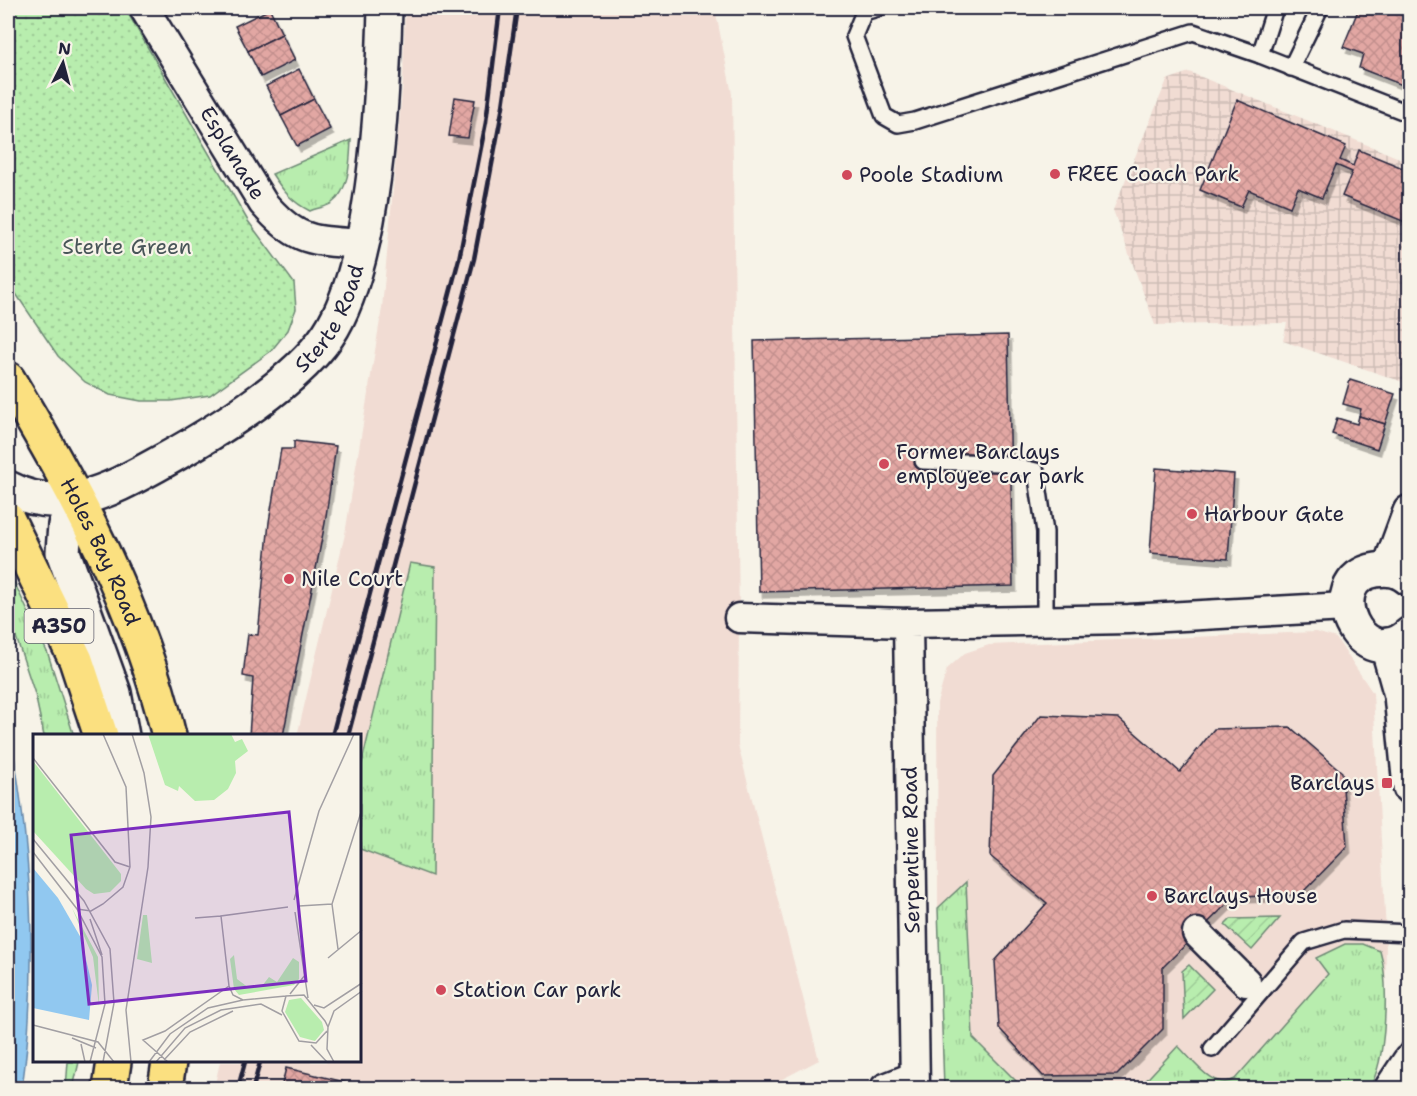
<svg xmlns="http://www.w3.org/2000/svg" width="1417" height="1096" font-family="'Shantell Sans',sans-serif">
  <style>
    .built { fill: #f1dcd3 }
    .industrial { fill: url(#industrial-grid) }
    .grass { fill: url(#grass-tufts); stroke: #6d8874; stroke-width: 1.5 }
    .park { fill: url(#park-dots); stroke: #6d8874; stroke-width: 1.5 }
    .garden { fill: url(#garden-furrows); stroke: #6d8874; stroke-width: 1.5 }
    .water { fill: #91c8f0; stroke: #6586a8; stroke-width: 1.5 }
    .building { fill: url(#building-cross-hatch); stroke: #22223b; stroke-width: 1.5; filter: url(#shadow) }
    .lines { fill: none; stroke-linecap: round; stroke-linejoin: round }
    .lane-casing { stroke: #22223b; stroke-width: 20 }
    .street-casing { stroke: #22223b; stroke-width: 33 }
    .secondary-casing { stroke: #22223b; stroke-width: 38 }
    .highway-casing { stroke: #22223b; stroke-width: 38 }
    .lane { stroke: #f7f3e8; stroke-width: 15 }
    .street { stroke: #f7f3e8; stroke-width: 28 }
    .secondary { stroke: #f7f3e8; stroke-width: 33 }
    .highway { stroke: #fbe080; stroke-width: 33 }
    .rail { stroke: #22223b; stroke-width: 4.5 }
    .poi-dot { fill: #d1495b; stroke: #f7f3e8; stroke-width: 2 }
    .labels { text-anchor: middle; dominant-baseline: central; stroke-width: 4.5; stroke-linejoin: round; paint-order: stroke }
    .shield { fill: #f7f3e8; stroke: #62616f; stroke-width: 1.5 }
    .shield-label { font-size: 20px; font-weight: bold; fill: #22223b }
    .street-label { font-size: 21px; fill: #22223b; stroke: #f7f3e8 }
    .poi-label { font-size: 21px; fill: #22223b; stroke: #f7f3e8; text-anchor: start }
    .park-label { font-size: 21px; fill: #485558; stroke: #f7f3e8 }
    .inset-road { fill: none; stroke: #a29fa3; stroke-width: 1.5 }
    .view { fill: #7b2cbf; fill-opacity: 0.15; stroke: #7b2cbf; stroke-width: 3 }
    .inset-edge { fill: none; stroke: #22223b; stroke-width: 3 }
  </style>
  <defs>
    <pattern id="industrial-grid" width="8" height="8" patternUnits="userSpaceOnUse" patternTransform="scale(1.5)"><rect width="8" height="8" fill="#f1dcd3"/><path d="M0 4h8M4 0v8" fill="none" stroke="#cebcb6"/></pattern>
    <pattern id="grass-tufts" width="24" height="20" patternUnits="userSpaceOnUse" patternTransform="scale(1.5)"><rect width="24" height="20" fill="#b8edae"/><path d="M3 7l-1-3M5 7V3M7 7l1-3M15 17l-1-3M17 17v-4M19 17l1-3" fill="none" stroke="#9ecb97"/></pattern>
    <pattern id="park-dots" width="8" height="8" patternUnits="userSpaceOnUse" patternTransform="scale(1.5)"><rect width="8" height="8" fill="#b8edae"/><path d="M2 2h.1M6 6h.1" fill="none" stroke="#9ecb97" stroke-width="1.8" stroke-linecap="round"/></pattern>
    <pattern id="garden-furrows" width="10" height="10" patternUnits="userSpaceOnUse" patternTransform="scale(1.5)"><rect width="10" height="10" fill="#b8edae"/><path d="M-1 1l2-2M0 10L10 0M9 11l2-2" fill="none" stroke="#9ecb97"/></pattern>
    <pattern id="building-cross-hatch" width="8" height="8" patternUnits="userSpaceOnUse" patternTransform="scale(1.5)"><rect width="8" height="8" fill="#e2a7a3"/><path d="M0 0l8 8M0 8l8-8" fill="none" stroke="#c28f8d"/></pattern>
    <filter id="shadow"><feDropShadow dx="3.5" dy="6" stdDeviation="0" flood-color="#0004"/></filter>
  </defs>
  <rect width="100%" height="100%" fill="#f7f3e8"/>
  <filter id="ink" filterUnits="userSpaceOnUse"><feTurbulence type="fractalNoise" baseFrequency=".0167" numOctaves="2"/><feDisplacementMap in="SourceGraphic" scale="12" xChannelSelector="R" yChannelSelector="G"/><feConvolveMatrix kernelMatrix="1 2 1 2 8 2 1 2 1" color-interpolation-filters="sRGB"/></filter>
  <g filter="url(#ink)">
    <g class="built">
      <polygon points="405,8 715,8 732,94 739,618 738,745 819,1060 765,1088 214,1088 220,1062 360,1062 360,736 297,736 345,534 382,308 403,81"/>
      <polygon points="1316,632 1336,638 1373,693 1386,932 1385,1030 1369,1088 944,1088 938,908 937,703 947,669 965,653 989,645"/>
    </g>
    <polygon class="industrial" points="1189,72 1409,162 1409,384 1283,341 1287,323 1155,325 1113,210 1167,80"/>
    <g class="grass">
      <path d="M351,140C350,159 350,190 332,203C327,207 317,208 310,211C292,202 283,191 272,174Z"/>
      <polygon points="410,563 435,567 432,876 360,849 360,770"/>
      <polygon points="8,569 48,654 74,736 44,736 35,694 8,613"/>
      <polygon points="966,882 973,1038 1023,1088 944,1088 938,908"/>
      <path d="M1345,944H1363L1380,951C1389,982 1387,1061 1369,1088H1139L1178,1046C1193,1060 1213,1092 1235,1079L1328,974L1316,958Z"/>
      <polygon points="68,1062 79,1062 73,1088 66,1088"/>
    </g>
    <polygon class="park" points="8,8 125,8 248,221 294,283 296,309 288,330 271,351 210,395 171,401 141,401 110,395 85,382 58,356 8,282"/>
    <g class="garden">
      <polygon points="1280,918 1252,950 1225,925 1231,919"/>
      <polygon points="1189,965 1213,989 1184,1019 1182,971"/>
    </g>
    <path class="water" d="M8,722C31,842 39,967 22,1088H8Z"/>
    <g class="building">
      <polygon points="1359,8 1410,8 1410,88 1359,68 1363,54 1343,47"/>
      <polygon points="270,9 282,34 248,51 235,26"/>
      <polygon points="282,34 295,60 261,77 248,51"/>
      <polygon points="299,69 314,99 281,116 266,86"/>
      <polygon points="455,97 475,100 468,138 449,136"/>
      <polygon points="314,99 330,129 297,146 281,116"/>
      <polygon points="1237,100 1346,146 1340,160 1353,166 1359,150 1410,171 1410,224 1342,196 1352,172 1336,165 1322,198 1298,188 1290,207 1249,190 1241,207 1200,190"/>
      <polygon points="1008,335 1013,586 759,592 754,341"/>
      <polygon points="1350,380 1395,394 1385,424 1359,416 1361,409 1343,404"/>
      <polygon points="1359,416 1385,424 1377,449 1332,434 1337,418 1357,424"/>
      <polygon points="294,441 336,446 325,523 283,736 249,736 253,678 243,676 248,634 258,635 269,522 281,449 294,449"/>
      <polygon points="1156,468 1234,474 1228,559 1150,553"/>
      <polygon points="1041,715 1118,718 1180,772 1214,729 1290,727 1342,772 1347,847 1300,895 1234,897 1163,967 1163,1029 1117,1075 1043,1076 999,1028 995,961 1047,903 990,856 993,776"/>
      <polygon points="286,1068 299,1071 369,1088 281,1088"/>
    </g>
    <g class="lines">
      <g class="lane-casing">
        <g id="lane">
          <polyline points="878,8 864,12 854,36 884,116 898,124 915,121 1193,32 1260,55 1275,8"/>
          <polyline points="1260,55 1410,114"/>
          <polyline points="1291,68 1320,8"/>
          <polyline points="923,461 1000,463 1036,471 1045,532 1045,621"/>
          <polyline points="1212,1049 1304,942 1344,930 1410,933"/>
        </g>
      </g>
      <g class="street-casing">
        <g id="street">
          <path id="s1" d="M144,8L263,203C298,243 311,240 361,244"/>
          <polyline points="739,618 908,623"/>
          <polyline points="1197,933 1246,982"/>
          <polyline points="885,1088 913,1077"/>
          <polyline points="915,1088 908,623 1129,619 1346,607"/>
        </g>
      </g>
      <g class="secondary-casing">
        <g id="secondary">
          <path id="s2" d="M8,488C61,516 107,492 156,465C209,436 294,385 328,335C376,263 383,94 385,8"/>
          <polyline points="78,501 65,525 63,552 114,693 122,736"/>
          <polyline points="1389,569 1410,512"/>
          <path d="M1410,579C1399,570 1390,568 1376,570C1316,579 1360,680 1410,634"/>
          <polyline points="1387,645 1401,695 1410,787"/>
          <polyline points="1392,1088 1410,1061"/>
        </g>
      </g>
      <g class="highway-casing">
        <g id="highway">
          <path id="s3" d="M8,379C75,490 139,608 169,736"/>
          <polyline points="8,520 76,660 101,736"/>
          <polyline points="110,1088 114,1062"/>
          <polyline points="165,1088 169,1062"/>
        </g>
      </g>
      <use href="#lane" class="lane"/>
      <use href="#street" class="street"/>
      <use href="#secondary" class="secondary"/>
      <use href="#highway" class="highway"/>
      <g class="rail">
        <polyline points="332,736 459,259 486,122 500,8"/>
        <polyline points="348,736 474,259 503,106 517,8"/>
        <polyline points="238,1088 245,1062"/>
        <polyline points="253,1088 260,1062"/>
      </g>
    </g>
  </g>
  <g class="poi-dot">
    <circle cx="1055" cy="174" r="6"/>
    <circle cx="847" cy="175" r="6"/>
    <circle cx="884" cy="464" r="6"/>
    <circle cx="1192" cy="514" r="6"/>
    <circle cx="289" cy="579" r="6"/>
    <rect x="1381" y="777" width="12" height="12" rx="3"/>
    <circle cx="1152" cy="896" r="6"/>
    <circle cx="441" cy="990" r="6"/>
  </g>
  <g class="labels">
    <rect class="shield" x="24.5" y="609" width="69" height="34" rx="4.5"/>
    <g class="shield-label">
      <text x="59" y="626">A350</text>
    </g>
    <g class="street-label">
      <text stroke="none"><textPath href="#s1" startOffset="170">Esplanade</textPath></text>
      <text stroke="none"><textPath href="#s2" startOffset="390">Sterte Road</textPath></text>
      <text stroke="none"><textPath href="#s3" startOffset="196">Holes Bay Road</textPath></text>
      <text transform="translate(911 850) rotate(-91)">Serpentine Road</text>
    </g>
    <g class="poi-label">
      <text x="1067" y="174">FREE Coach Park</text>
      <text x="859" y="175">Poole Stadium</text>
      <text x="896" y="452">Former Barclays<tspan x="896" dy="24">employee car park</tspan></text>
      <text x="1204" y="514">Harbour Gate</text>
      <text x="301" y="579">Nile Court</text>
      <text x="1375" y="783" text-anchor="end">Barclays</text>
      <text x="1164" y="896">Barclays House</text>
      <text x="453" y="990">Station Car park</text>
    </g>
    <g class="park-label">
      <text x="127" y="247">Sterte Green</text>
    </g>
  </g>
  <g transform="translate(33 734)">
    <rect width="328" height="328" fill="#f7f3e8"/>
    <path d="M39,174L65,223L66,272L60,223ZM110,181H114L119,229L104,225ZM201,221L204,245L216,254L229,252L236,243L244,248L260,224L266,228V245L261,251L206,261L201,255L197,225ZM268,264L289,288L291,296L282,307L267,303L252,278L256,266Z" fill="#b8edae"/>
    <path d="M0,27L88,140V147L77,158L61,160L53,155L0,97Z" fill="#b8edae"/>
    <path d="M115,0H198L202,8L209,5L215,17L202,27L203,39L195,55L181,66L162,67L146,52L145,57L132,51Z" fill="#b8edae"/>
    <path d="M0,134L25,164L48,204L59,251L56,286L0,274Z" fill="#91c8f0"/>
    <path class="inset-road" d="M0,24L82,128L97,133M0,105L51,167L77,215L81,269L70,328M0,118L44,175L69,223L72,270L57,328M261,166L286,77L321,0M266,172L299,170M44,175L58,177L70,170L90,153L97,133L93,53L70,0M262,178L275,264M162,184L188,182M57,185L69,221M305,215L299,170L329,75M295,224L329,196M257,260L272,241M210,266L200,261L196,252L188,182L255,173M281,271L291,274L329,249M0,291L65,308L81,328M295,293L301,277L329,257M294,297L283,309L266,307L249,277L253,262L271,261L292,287L295,293L294,315L301,328M39,304L63,314M48,310L52,328M278,311L294,328M131,326L157,298L200,277M98,328L93,276L115,133L118,83L111,39L99,0M116,328L137,300L175,274L210,266L253,262M123,328L152,294L188,276L228,270L249,281M135,328L110,306L132,297L196,252"/>
    <path class="view" d="M256,78L273,247L56,270L38,101Z"/>
    <rect width="328" height="328" class="inset-edge"/>
  </g>
  <rect width="1417" height="1096" fill="none" stroke="#f7f3e8" stroke-width="30"/>
  <rect x="15" y="15" width="1387" height="1066" fill="none" stroke="#22223b" stroke-width="2" filter="url(#ink)"/>
  <g transform="translate(63 63) rotate(6)" stroke="#f7f3e8" stroke-width="4.5" paint-order="stroke">
  <path d="M0-4.5L10 22L0 15L-10 22Z" fill="#22223b"/>
  <text y="-9" font-size="16" font-weight="bold" text-anchor="middle" fill="#22223b">N</text>
  </g>
</svg>
